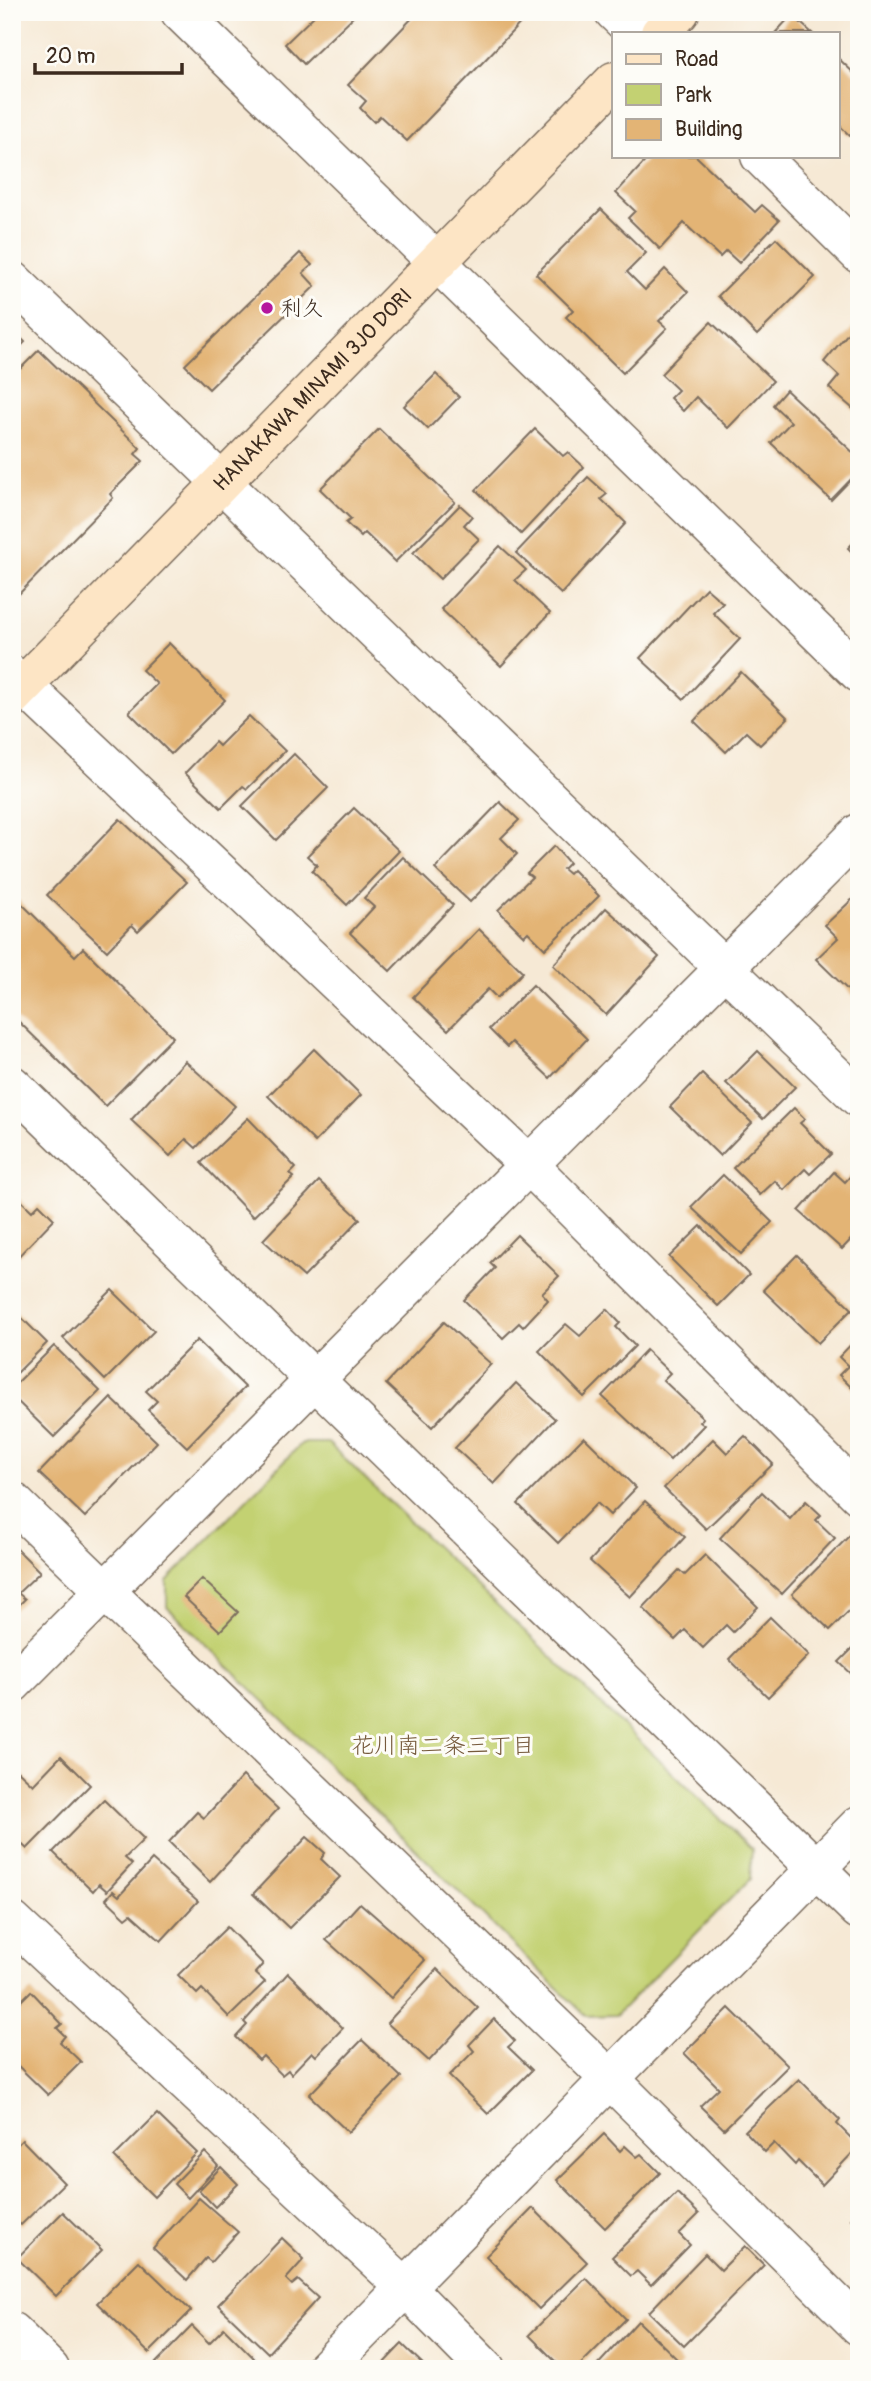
<svg xmlns="http://www.w3.org/2000/svg" width="871" height="2381" font-family="Pangolin,'Klee One',sans-serif">
  <style>
    .green { fill: #c3d172; stroke: #7f7e48; stroke-width: 2 }
    .building { fill: #e3b475 }
    .lines { fill: none; stroke-linecap: round; stroke-linejoin: round }
    .street-casing { stroke: #7c6d5e; stroke-width: 41 }
    .secondary-casing { stroke: #7c6d5e; stroke-width: 41 }
    .street { stroke: #fff; stroke-width: 38 }
    .secondary { stroke: #fde5c5; stroke-width: 38 }
    .poi-dot { fill: #b5179e; stroke: #fdfcf7; stroke-width: 2.5 }
    .labels { text-anchor: middle; dominant-baseline: central; stroke-width: 6; stroke-linejoin: round; paint-order: stroke }
    .poi-label { font-size: 21px; fill: #3b2a1e; stroke: #fdfcf7; text-anchor: start }
    .street-label { font-size: 21px; fill: #3b2a1e; stroke: #fdfcf7 }
    .neighbourhood-label { font-size: 23px; fill: #765a3c; stroke: #fdfcf7 }
  </style>
  <rect width="100%" height="100%" fill="#fdfcf7"/>
  <filter id="ink" filterUnits="userSpaceOnUse"><feTurbulence type="fractalNoise" baseFrequency=".0143" numOctaves="2"/><feDisplacementMap in="SourceGraphic" scale="14" xChannelSelector="R" yChannelSelector="G"/><feConvolveMatrix kernelMatrix="1 2 1 2 8 2 1 2 1" color-interpolation-filters="sRGB"/></filter>
  <filter id="wash" filterUnits="userSpaceOnUse"><feTurbulence type="fractalNoise" baseFrequency=".00686" numOctaves="4" result="noise"/><feDisplacementMap in="SourceGraphic" scale="28" xChannelSelector="R" yChannelSelector="G"/><feGaussianBlur stdDeviation="1.57" result="paint"/><feColorMatrix in="noise" values="0 0 0 0 0 0 0 0 0 0 0 0 0 0 0 0 0 1.4 0 .05"/><feComposite in="paint" operator="in"/></filter>
  <g filter="url(#wash)">
    <rect width="100%" height="100%" fill="#f6e9d5"/>
    <polygon class="green" points="302,1443 328,1443 752,1849 750,1879 616,2015 586,2016 167,1607 167,1581"/>
    <g id="blocks">
      <g class="building">
        <polygon points="318,12 352,12 355,15 304,64 285,44"/>
        <polygon points="418,12 531,12 407,141 380,116 374,122 360,108 366,101 348,85"/>
        <polygon points="792,15 812,33 775,33"/>
        <polygon points="838,58 859,78 859,126 850,136 838,124"/>
        <polygon points="650,156 696,156 755,212 762,205 779,220 739,263 726,251 720,257 684,223 660,249 628,218 635,211 616,193"/>
        <polygon points="601,209 646,253 627,272 645,290 665,269 688,292 659,321 667,328 623,373 566,317 573,310 536,274"/>
        <polygon points="776,238 815,277 757,335 718,296"/>
        <polygon points="300,253 312,265 303,273 315,286 209,389 185,365"/>
        <polygon points="859,320 859,414 829,388 839,376 824,362"/>
        <polygon points="711,322 773,381 728,428 696,397 683,411 670,398 678,390 661,374"/>
        <polygon points="12,330 25,342 12,355"/>
        <polygon points="39,350 140,448 135,454 143,461 110,494 113,498 12,601 12,377"/>
        <polygon points="436,374 459,397 428,429 404,406"/>
        <polygon points="786,390 859,458 859,471 831,500 771,443 791,422 773,405"/>
        <polygon points="379,429 455,502 395,562 365,533 361,537 346,523 351,519 320,489"/>
        <polygon points="535,429 563,456 568,452 584,467 521,534 476,490"/>
        <polygon points="588,477 607,494 601,499 626,523 561,594 516,553"/>
        <polygon points="460,505 472,516 464,525 479,539 440,579 413,553"/>
        <polygon points="859,537 859,559 848,548"/>
        <polygon points="500,546 526,570 515,580 550,613 501,666 441,609"/>
        <polygon points="706,588 723,603 713,613 740,639 684,699 640,658"/>
        <polygon points="169,643 225,700 171,754 129,712 157,684 142,670"/>
        <polygon points="741,672 788,718 760,745 746,732 726,752 694,721"/>
        <polygon points="249,716 285,751 247,789 243,786 221,808 185,773 215,742 219,746"/>
        <polygon points="294,754 328,788 276,840 242,806"/>
        <polygon points="500,802 519,820 501,838 517,854 470,902 435,869"/>
        <polygon points="354,808 399,851 347,905 312,871 317,865 307,856"/>
        <polygon points="120,819 187,882 138,931 132,925 107,951 47,895"/>
        <polygon points="554,846 569,863 563,869 569,874 573,870 599,896 545,949 528,932 524,936 498,910 532,877 527,873"/>
        <polygon points="403,857 453,905 390,971 350,933 374,907 364,898"/>
        <polygon points="857,895 859,897 859,1001 816,959 838,938 825,925"/>
        <polygon points="18,900 75,956 83,948 173,1037 105,1106 12,1015 12,905"/>
        <polygon points="606,908 659,957 606,1015 553,965"/>
        <polygon points="479,929 523,972 497,998 488,989 448,1030 413,997"/>
        <polygon points="533,985 587,1039 550,1078 512,1042 507,1047 489,1029"/>
        <polygon points="314,1049 361,1095 315,1142 268,1096"/>
        <polygon points="758,1051 795,1087 763,1119 726,1083"/>
        <polygon points="185,1061 235,1106 196,1148 186,1139 170,1156 131,1120"/>
        <polygon points="702,1074 752,1123 720,1156 670,1107"/>
        <polygon points="794,1108 805,1119 800,1123 831,1154 810,1174 805,1169 784,1190 775,1181 760,1195 733,1168"/>
        <polygon points="248,1118 296,1168 290,1174 294,1177 253,1217 201,1163"/>
        <polygon points="856,1170 859,1172 859,1231 842,1249 799,1211 834,1172 845,1182"/>
        <polygon points="723,1175 772,1222 741,1254 691,1207"/>
        <polygon points="319,1181 360,1219 304,1277 263,1240"/>
        <polygon points="12,1192 32,1211 39,1204 54,1219 12,1263"/>
        <polygon points="701,1226 749,1275 718,1306 669,1257"/>
        <polygon points="517,1235 559,1276 542,1293 548,1300 523,1327 519,1323 503,1338 464,1300 495,1268 490,1263"/>
        <polygon points="797,1255 852,1309 818,1343 763,1290"/>
        <polygon points="112,1290 154,1331 105,1380 63,1338"/>
        <polygon points="12,1308 47,1343 12,1378"/>
        <polygon points="607,1309 620,1323 616,1327 635,1346 584,1397 539,1351 566,1324 580,1336"/>
        <polygon points="444,1322 491,1364 432,1427 386,1384"/>
        <polygon points="859,1336 859,1395 839,1375 848,1366 839,1357"/>
        <polygon points="197,1340 245,1387 187,1447 148,1410 157,1401 146,1391"/>
        <polygon points="54,1346 100,1391 54,1437 12,1396 12,1388"/>
        <polygon points="646,1350 670,1373 663,1380 703,1418 700,1422 704,1425 670,1460 602,1396"/>
        <polygon points="516,1383 555,1419 494,1484 455,1448"/>
        <polygon points="111,1398 157,1442 85,1517 39,1473"/>
        <polygon points="745,1436 773,1464 706,1529 664,1488 713,1439 727,1453"/>
        <polygon points="584,1437 636,1488 610,1515 597,1503 558,1543 518,1504"/>
        <polygon points="762,1492 790,1519 806,1501 821,1515 816,1520 835,1538 782,1594 720,1538"/>
        <polygon points="645,1501 685,1537 630,1597 590,1561"/>
        <polygon points="854,1531 859,1536 859,1601 830,1630 792,1594"/>
        <polygon points="12,1544 40,1572 18,1593 25,1599 12,1612"/>
        <polygon points="705,1555 758,1607 733,1632 726,1625 703,1648 685,1630 675,1640 643,1608 679,1570 685,1575"/>
        <polygon points="202,1579 238,1612 220,1631 184,1597"/>
        <polygon points="770,1617 809,1655 768,1697 729,1659"/>
        <polygon points="859,1642 859,1681 839,1662"/>
        <polygon points="61,1756 90,1785 27,1849 12,1835 12,1777 18,1771 33,1785"/>
        <polygon points="243,1776 278,1809 210,1882 169,1842 197,1812 204,1818"/>
        <polygon points="104,1800 144,1839 125,1858 132,1864 107,1891 99,1884 93,1891 53,1852"/>
        <polygon points="307,1837 325,1853 321,1859 340,1877 289,1928 253,1894"/>
        <polygon points="152,1860 198,1901 161,1941 131,1914 126,1918 106,1899 113,1891 119,1896"/>
        <polygon points="360,1903 425,1960 391,1998 326,1940"/>
        <polygon points="227,1927 263,1964 255,1973 265,1982 229,2017 202,1989 197,1994 178,1975"/>
        <polygon points="437,1969 478,2008 429,2061 387,2023"/>
        <polygon points="288,1973 343,2028 316,2056 312,2052 291,2074 288,2070 282,2075 263,2056 259,2060 236,2037 247,2025 244,2022"/>
        <polygon points="31,1991 62,2024 57,2028 65,2036 60,2042 81,2062 48,2095 12,2060 12,2010"/>
        <polygon points="729,2008 788,2066 724,2129 700,2106 719,2088 684,2053"/>
        <polygon points="494,2019 515,2041 508,2047 532,2070 488,2114 449,2076 474,2051 469,2045"/>
        <polygon points="362,2040 401,2077 348,2132 309,2095"/>
        <polygon points="799,2079 840,2120 837,2124 859,2146 822,2185 798,2161 795,2165 774,2143 765,2152 745,2131"/>
        <polygon points="157,2114 197,2153 154,2197 114,2157"/>
        <polygon points="604,2134 620,2151 625,2146 637,2157 641,2154 660,2173 605,2228 557,2180"/>
        <polygon points="22,2140 64,2183 21,2225 12,2217 12,2150"/>
        <polygon points="205,2152 218,2166 188,2198 174,2184"/>
        <polygon points="221,2167 238,2184 215,2207 199,2190"/>
        <polygon points="677,2193 699,2214 679,2234 690,2245 651,2285 637,2271 631,2276 612,2257"/>
        <polygon points="199,2198 238,2232 211,2262 206,2258 187,2280 153,2248"/>
        <polygon points="533,2208 587,2262 539,2309 486,2256"/>
        <polygon points="859,2211 859,2226 851,2219"/>
        <polygon points="63,2212 102,2250 56,2296 17,2258"/>
        <polygon points="282,2238 304,2259 286,2279 292,2285 298,2280 318,2298 268,2353 218,2305"/>
        <polygon points="745,2246 764,2265 684,2346 649,2312 705,2254 721,2270"/>
        <polygon points="139,2261 191,2311 149,2353 97,2303"/>
        <polygon points="586,2278 626,2319 576,2369 563,2369 529,2335"/>
        <polygon points="638,2321 682,2364 677,2369 594,2369"/>
        <polygon points="192,2326 209,2343 224,2328 254,2358 243,2369 150,2369"/>
        <polygon points="402,2344 428,2369 378,2369"/>
      </g>
    </g>
  </g>
  <g filter="url(#ink)">
    <use href="#blocks" fill-opacity="0" stroke="#7c6d5e" stroke-width="2"/>
    <g class="lines">
      <g class="street-casing">
        <g id="street">
          <polyline points="180,12 859,673"/>
          <polyline points="614,12 636,33"/>
          <polyline points="760,156 859,254"/>
          <polyline points="12,280 859,1098"/>
          <polyline points="12,675 529,1165 859,1495"/>
          <polyline points="12,1085 859,1910"/>
          <polyline points="12,1501 610,2079 859,2326"/>
          <polyline points="12,1684 859,833"/>
          <polyline points="12,1921 405,2287 486,2369"/>
          <polyline points="12,2332 50,2369"/>
          <polyline points="325,2369 859,1825"/>
        </g>
      </g>
      <g class="secondary-casing">
        <g id="secondary">
          <polyline points="660,33 680,12"/>
          <path id="s1" d="M12,697L614,81"/>
        </g>
      </g>
      <use href="#street" class="street"/>
      <use href="#secondary" class="secondary"/>
    </g>
  </g>
  <circle class="poi-dot" cx="267" cy="308" r="7"/>
  <g class="labels">
    <g class="poi-label">
      <text x="281" y="308">利久</text>
    </g>
    <g class="street-label">
      <text stroke="none"><textPath href="#s1" startOffset="430">HANAKAWA MINAMI 3JO DORI</textPath></text>
    </g>
    <g class="neighbourhood-label">
      <text x="443" y="1745">花川南二条三丁目</text>
    </g>
  </g>
  <rect width="871" height="2381" fill="none" stroke="#fdfcf7" stroke-width="42"/>
  <rect x="612" y="32" width="228" height="126" fill="#fdfcf7" stroke="#afa8a0" stroke-width="2"/>
  <rect x="626" y="54" width="35" height="10" fill="#fde5c5" stroke="#afa8a0" stroke-width="2"/>
  <text x="675" y="66" font-size="21" fill="#3b2a1e">Road</text>
  <rect x="626" y="84" width="35" height="21" fill="#c3d172" stroke="#afa8a0" stroke-width="2"/>
  <text x="675" y="102" font-size="21" fill="#3b2a1e">Park</text>
  <rect x="626" y="119" width="35" height="21" fill="#e3b475" stroke="#afa8a0" stroke-width="2"/>
  <text x="675" y="136" font-size="21" fill="#3b2a1e">Building</text>
  <path d="M35 63v10h147v-10" fill="none" stroke="#3b2a1e" stroke-width="3.5"/>
  <text x="46" y="63" font-size="21" fill="#3b2a1e" stroke="#fdfcf7" stroke-width="5" paint-order="stroke">20 m</text>
</svg>
